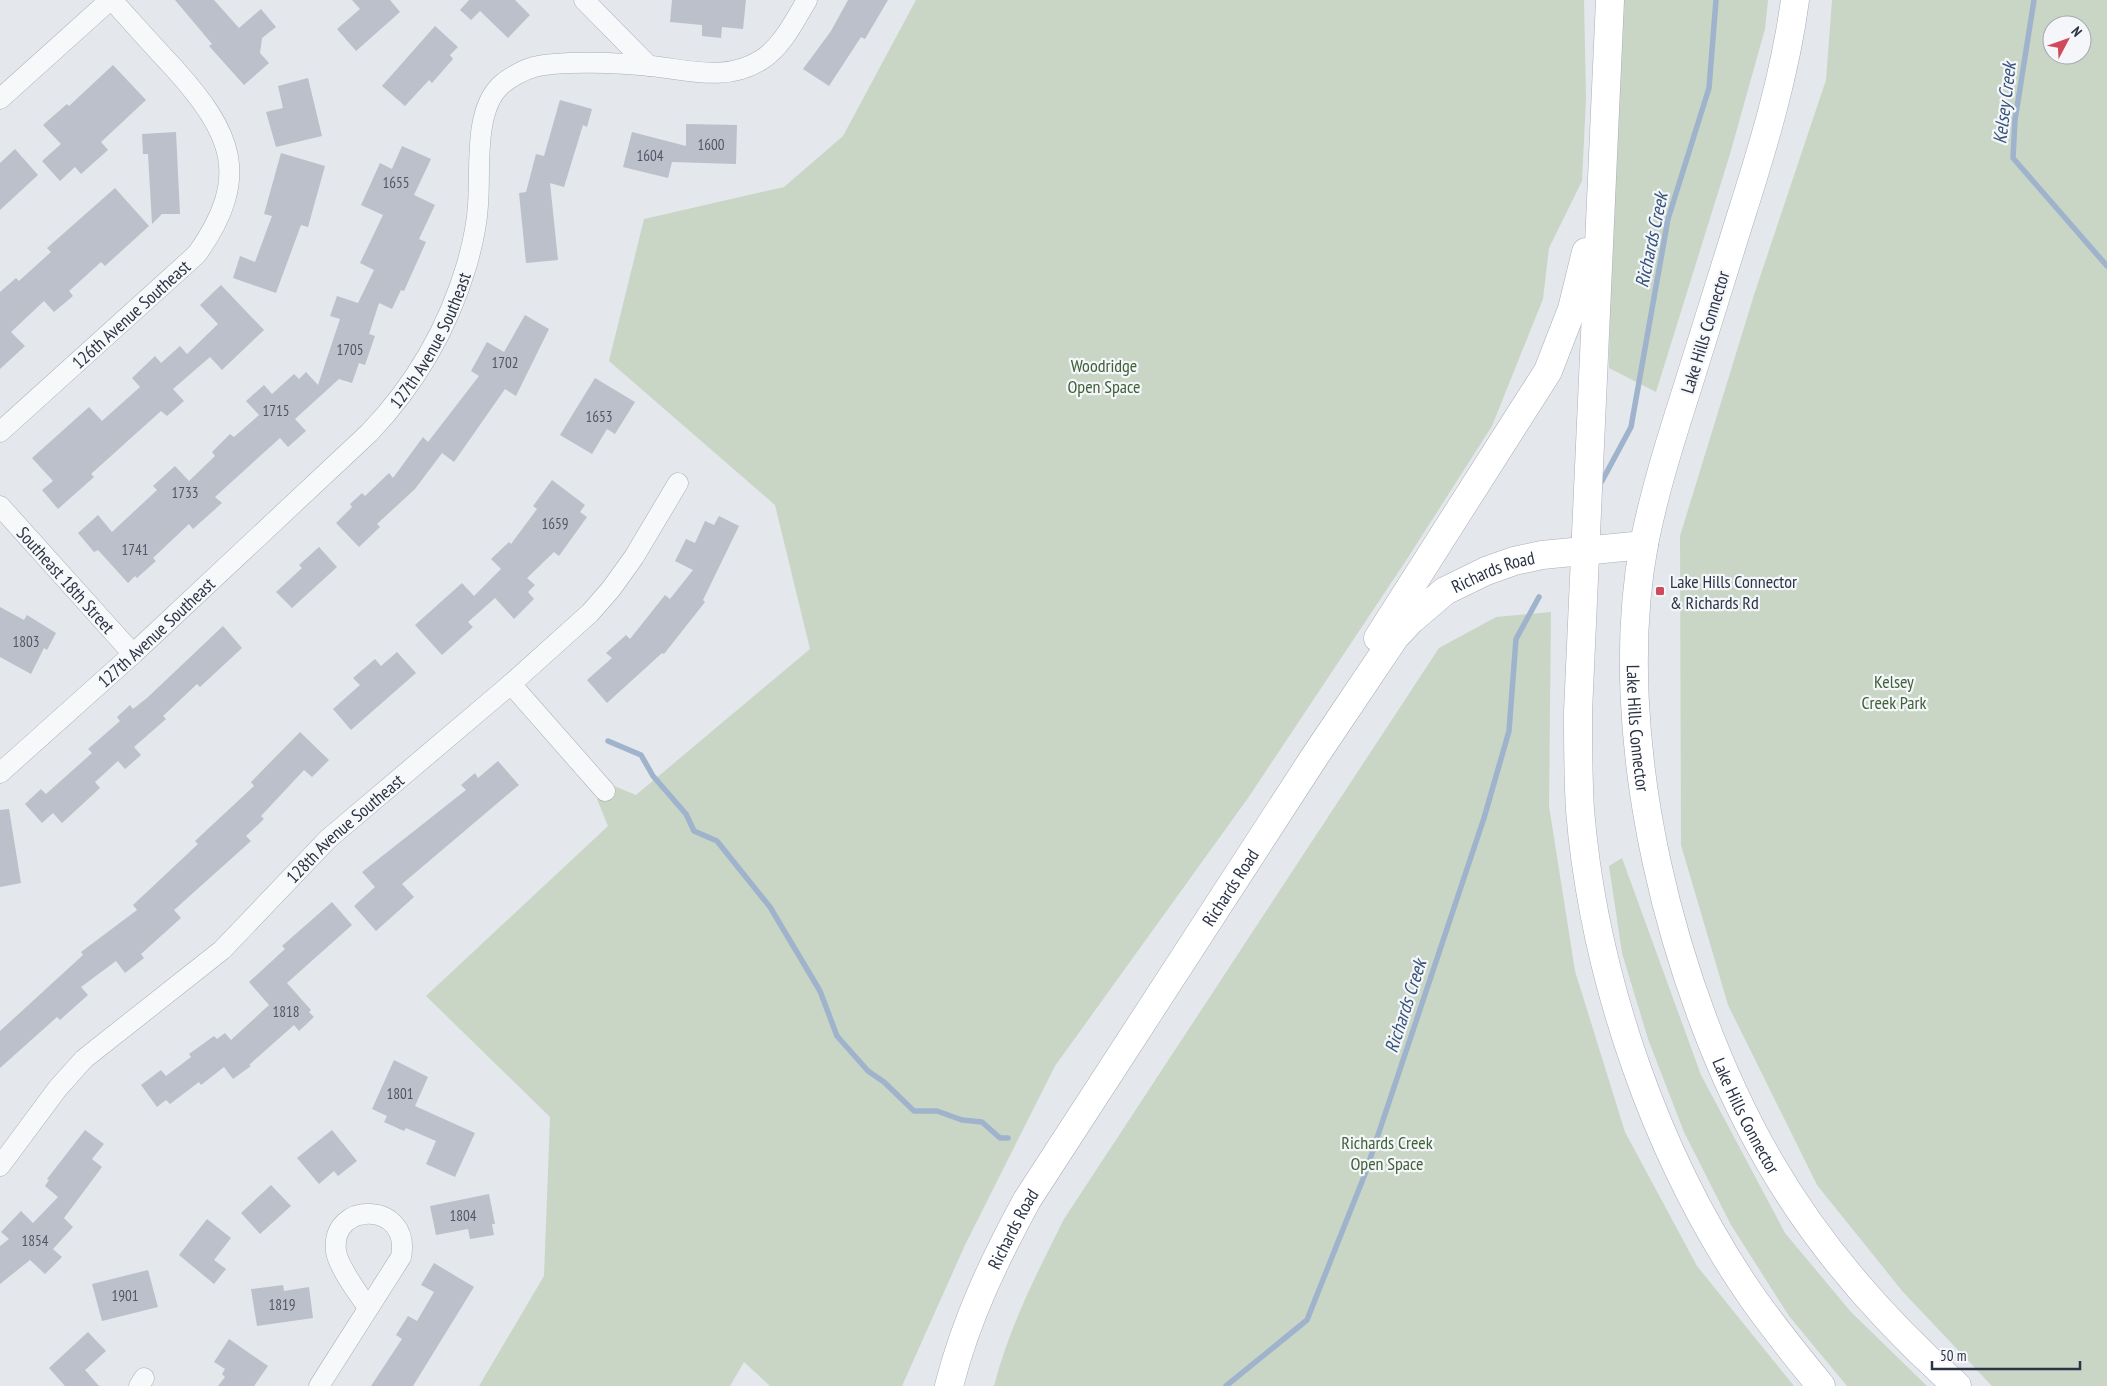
<svg xmlns="http://www.w3.org/2000/svg" width="2107" height="1386" font-family="'PT Sans Narrow',sans-serif">
  <style>
    .green { fill: #c9d6c5; fill-rule: evenodd }
    .lines { fill: none; stroke-linecap: round; stroke-linejoin: round }
    .stream { stroke: #9fb4cc; stroke-width: 5.5 }
    .building { fill: #bbc0ca }
    .minor-casing { stroke: #a9aeb7; stroke-width: 21 }
    .secondary-casing { stroke: #a9aeb7; stroke-width: 29 }
    .minor { stroke: #f7f8fa; stroke-width: 20 }
    .secondary { stroke: #fff; stroke-width: 28 }
    .poi-dot { fill: #d1495b; stroke: #f4f6f9; stroke-width: 2 }
    .labels { text-anchor: middle; dominant-baseline: central; stroke-width: 4.5; stroke-linejoin: round; paint-order: stroke }
    .number-label { font-size: 15px; fill: #4f5766 }
    .street-label { font-size: 18px; fill: #2b3445; stroke: #f4f6f9 }
    .park-label { font-size: 18px; fill: #3f6138; stroke: #f4f6f9 }
    .poi-label { font-size: 18px; fill: #2b3445; stroke: #f4f6f9; text-anchor: start }
    .water-label { font-size: 19px; font-style: italic; fill: #34527a; stroke: #f4f6f9 }
  </style>
  <rect width="100%" height="100%" fill="#e4e7ec"/>
  <g class="green">
    <polygon points="916,0 1584,0 1586,99 1582,181 1549,248 1543,299 1492,426 1409,556 1248,798 1055,1066 965,1245 902,1386 770,1386 744,1362 730,1386 479,1386 544,1276 550,1117 426,996 608,826 597,799 614,786 636,795 810,649 775,505 609,361 644,219 784,187 843,136"/>
    <polygon points="1623,0 1768,0 1765,29 1730,154 1656,392 1609,368 1611,218"/>
    <path d="M1832,0H2107V1386H1992L1903,1292L1817,1185L1728,1005L1681,845L1680,536L1754,295L1826,80ZM2052,25H2082V55H2052Z"/>
    <path d="M1551,612L1549,806L1575,971L1625,1132L1697,1266L1794,1386H994C1009,1327 1037,1273 1064,1219L1439,648L1496,617Z"/>
    <polygon points="1622,858 1701,1075 1785,1233 1851,1312 1927,1386 1847,1386 1789,1316 1731,1225 1684,1132 1648,1039 1622,953 1609,866"/>
  </g>
  <g class="lines">
    <g class="stream">
      <polyline points="2034,0 2015,120 2013,158 2107,266"/>
      <polyline points="1602,481 1631,427 1668,219 1709,88 1716,0"/>
      <polyline points="608,741 641,755 653,776 686,814 694,831 717,841 770,907 820,991 837,1036 868,1071 884,1082 914,1111 937,1111 962,1120 982,1122 1000,1138 1008,1138"/>
      <polyline points="1226,1386 1307,1320 1365,1174 1484,818 1509,731 1516,639 1539,597"/>
    </g>
  </g>
  <g class="building">
    <polygon points="175,0 214,0 239,28 261,9 276,27 262,38 260,53 269,63 244,85 209,46 212,44"/>
    <polygon points="352,0 390,0 400,12 356,51 337,29 360,9"/>
    <polygon points="469,0 515,0 530,15 508,38 480,11 471,20 460,10"/>
    <polygon points="672,0 746,0 743,29 722,27 721,38 702,36 702,25 670,22"/>
    <polygon points="848,0 888,0 865,39 861,37 829,86 803,69 831,31"/>
    <polygon points="435,26 458,47 450,55 453,59 432,83 429,80 405,106 382,86"/>
    <polygon points="113,65 146,100 101,142 108,150 81,174 75,167 60,181 42,161 61,144 43,125 67,104 69,106"/>
    <polygon points="308,78 322,136 276,147 266,112 283,108 278,86"/>
    <polygon points="560,100 592,109 587,127 583,125 564,187 550,183 558,260 526,263 519,193 526,192 536,154 544,156"/>
    <polygon points="686,124 737,125 736,164 672,162 668,178 623,167 632,132 686,146"/>
    <polygon points="176,132 180,214 162,214 152,224 148,154 143,154 142,134"/>
    <polygon points="402,146 431,159 414,195 435,205 419,239 426,242 404,291 401,290 392,309 379,303 369,334 375,336 365,365 359,363 352,383 339,379 295,419 306,431 288,447 280,438 215,497 222,503 193,529 189,524 153,558 156,561 137,578 135,576 128,583 98,550 94,552 78,533 98,515 112,532 157,490 153,486 175,466 189,481 215,456 212,452 230,434 234,437 259,415 246,401 264,385 272,394 294,374 299,379 306,372 318,385 340,319 330,316 337,296 358,303 374,270 360,263 383,215 361,205 380,163 392,169"/>
    <polygon points="15,149 38,175 0,210 0,163"/>
    <polygon points="281,153 325,166 308,227 301,225 276,293 233,278 240,256 255,262 272,216 264,214"/>
    <polygon points="115,188 149,226 105,266 101,262 69,291 73,296 54,312 44,301 11,332 25,346 0,369 0,292 16,278 19,281 51,252 47,248"/>
    <polygon points="221,285 264,330 222,370 210,357 173,389 184,401 167,416 161,411 91,474 94,477 58,509 42,490 53,481 32,458 89,407 102,421 140,387 132,378 155,356 161,363 180,346 187,354 218,324 200,305"/>
    <polygon points="525,315 549,329 516,396 505,389 454,462 442,453 415,489 377,524 380,527 359,547 336,523 352,507 350,504 362,493 365,496 389,473 393,478 423,437 428,442 479,376 471,371 487,342 504,352"/>
    <polygon points="595,378 635,402 615,434 607,429 592,454 560,435"/>
    <polygon points="552,480 585,505 580,512 587,517 559,556 554,552 527,578 535,585 528,592 534,599 514,619 495,598 468,622 473,627 442,655 415,625 462,583 474,596 501,569 491,559 509,542 511,544 537,509 533,506"/>
    <polygon points="719,516 739,526 703,600 705,602 664,654 662,653 607,703 587,680 612,658 606,653 626,635 630,639 665,595 670,599 693,570 675,561 686,539 695,543 705,521 714,525"/>
    <polygon points="319,547 337,567 292,608 276,592 302,568 299,565"/>
    <polygon points="0,607 24,620 27,615 56,633 47,650 44,648 31,674 0,657"/>
    <polygon points="223,626 242,648 200,687 197,684 163,716 166,719 134,747 141,755 125,769 118,761 95,782 100,788 62,823 53,813 42,823 25,804 41,789 46,794 92,753 88,749 120,721 117,717 130,705 133,709 147,698"/>
    <polygon points="397,652 416,673 351,730 333,709 360,685 353,678 375,659 381,666"/>
    <polygon points="300,732 329,760 312,777 304,770 261,816 264,819 246,836 251,841 174,910 181,918 141,954 144,958 125,973 116,961 81,987 88,995 60,1020 57,1017 0,1068 0,1031 83,955 81,952 137,910 133,905 198,844 195,841 254,786 251,782"/>
    <polygon points="498,761 519,785 402,884 414,897 376,931 354,906 375,887 362,872 466,790 461,785 475,773 478,778"/>
    <polygon points="9,809 21,883 0,887 0,810"/>
    <polygon points="332,902 352,925 287,983 311,1010 309,1012 314,1017 299,1031 294,1025 249,1065 251,1066 233,1079 224,1067 201,1085 199,1082 170,1104 166,1100 157,1107 141,1085 161,1070 166,1076 191,1057 189,1054 214,1036 217,1039 225,1033 231,1040 269,1005 249,982 285,949 282,946"/>
    <polygon points="394,1060 428,1077 415,1106 475,1133 455,1177 426,1164 436,1141 406,1128 404,1131 384,1122 387,1116 372,1109"/>
    <polygon points="85,1130 104,1144 92,1159 102,1167 64,1218 73,1227 53,1249 62,1257 45,1274 30,1260 0,1284 0,1246 9,1239 1,1232 21,1211 33,1223 58,1197 45,1186 49,1180 47,1179"/>
    <polygon points="332,1130 357,1161 338,1176 334,1171 319,1184 297,1158"/>
    <polygon points="271,1185 291,1206 260,1234 241,1213"/>
    <polygon points="489,1194 495,1224 492,1224 494,1235 470,1239 468,1229 436,1235 430,1206"/>
    <polygon points="207,1219 231,1238 214,1260 226,1269 214,1284 179,1255"/>
    <polygon points="434,1263 474,1287 413,1386 371,1386 402,1339 396,1335 408,1316 417,1321 434,1292 421,1285"/>
    <polygon points="148,1270 158,1307 102,1321 92,1284"/>
    <polygon points="283,1285 284,1291 309,1287 313,1318 257,1326 251,1289"/>
    <polygon points="88,1332 106,1351 85,1370 99,1386 65,1386 49,1368"/>
    <polygon points="229,1339 268,1366 254,1386 218,1386 225,1377 222,1374 225,1369 214,1362"/>
  </g>
  <g class="lines">
    <g class="minor-casing">
      <g id="minor">
        <polyline points="584,0 649,66"/>
        <polyline points="0,99 110,0"/>
        <path id="s1" d="M0,432L197,254C252,176 232,133 174,68C153,46 133,23 112,0"/>
        <path id="s2" d="M0,506L133,654"/>
        <polyline points="511,684 605,791"/>
        <path id="s3" d="M0,773L133,654L369,433C415,385 448,328 467,264C472,246 477,224 478,205C481,170 473,111 501,85C509,78 523,70 534,67C562,60 622,63 651,66C690,70 726,82 761,60C782,47 795,20 807,0"/>
        <path id="s4" d="M0,1166L58,1088L84,1059L222,950L328,839L511,684L590,613L611,589L634,557L678,483"/>
        <polyline points="139,1386 144,1378"/>
        <path d="M319,1386L401,1257C412,1201 330,1200 336,1251C338,1267 359,1294 368,1308"/>
      </g>
    </g>
    <g class="secondary-casing">
      <g id="secondary">
        <path d="M1610,0L1578,712C1578,745 1578,777 1580,810C1594,978 1657,1161 1754,1300C1775,1329 1798,1358 1821,1386"/>
        <path id="s5" d="M1795,0C1785,75 1763,147 1740,219C1722,277 1704,334 1686,392C1670,442 1654,493 1644,544C1608,737 1672,993 1769,1161C1818,1246 1884,1321 1957,1386"/>
        <polyline points="1378,638 1548,371 1572,309 1586,252"/>
        <path id="s6" d="M949,1386C966,1319 994,1261 1027,1200L1315,756L1395,637L1411,620L1445,591L1486,571L1514,561L1542,555L1644,545"/>
      </g>
    </g>
    <use href="#minor" class="minor"/>
    <use href="#secondary" class="secondary"/>
  </g>
  <rect class="poi-dot" x="1655" y="586" width="10" height="10" rx="2.5"/>
  <g class="labels">
    <g class="number-label">
      <text x="711" y="144">1600</text>
      <text x="650" y="155">1604</text>
      <text x="396" y="182">1655</text>
      <text x="350" y="349">1705</text>
      <text x="505" y="362">1702</text>
      <text x="276" y="410">1715</text>
      <text x="599" y="416">1653</text>
      <text x="185" y="492">1733</text>
      <text x="555" y="523">1659</text>
      <text x="135" y="549">1741</text>
      <text x="26" y="641">1803</text>
      <text x="286" y="1011">1818</text>
      <text x="400" y="1093">1801</text>
      <text x="463" y="1215">1804</text>
      <text x="35" y="1240">1854</text>
      <text x="125" y="1295">1901</text>
      <text x="282" y="1304">1819</text>
    </g>
    <g class="street-label">
      <text stroke="none"><textPath href="#s1" startOffset="176">126th Avenue Southeast</textPath></text>
      <text transform="translate(1705 332) rotate(-73)">Lake Hills Connector</text>
      <text stroke="none"><textPath href="#s3" startOffset="614">127th Avenue Southeast</textPath></text>
      <text stroke="none"><textPath href="#s6" startOffset="995">Richards Road</textPath></text>
      <text stroke="none"><textPath href="#s2" startOffset="99">Southeast 18th Street</textPath></text>
      <text stroke="none"><textPath href="#s3" startOffset="210">127th Avenue Southeast</textPath></text>
      <text stroke="none"><textPath href="#s5" startOffset="750">Lake Hills Connector</textPath></text>
      <text stroke="none"><textPath href="#s4" startOffset="485">128th Avenue Southeast</textPath></text>
      <text stroke="none"><textPath href="#s6" startOffset="575">Richards Road</textPath></text>
      <text stroke="none"><textPath href="#s5" startOffset="1155">Lake Hills Connector</textPath></text>
      <text stroke="none"><textPath href="#s6" startOffset="170">Richards Road</textPath></text>
    </g>
    <g class="park-label">
      <text x="1104" y="365">Woodridge<tspan x="1104" dy="21">Open Space</tspan></text>
      <text x="1894" y="681">Kelsey<tspan x="1894" dy="21">Creek Park</tspan></text>
      <text x="1387" y="1142">Richards Creek<tspan x="1387" dy="21">Open Space</tspan></text>
    </g>
    <g class="poi-label">
      <text x="1670" y="581">Lake Hills Connector<tspan x="1670" dy="21">&amp; Richards Rd</tspan></text>
    </g>
    <g class="water-label">
      <text transform="translate(2004 103) rotate(-83)">Kelsey Creek</text>
      <text transform="translate(1651 240) rotate(-78)">Richards Creek</text>
      <text transform="translate(1405 1006) rotate(-72)">Richards Creek</text>
    </g>
  </g>
  <g transform="translate(2067 40) rotate(49)"><circle r="24" fill="#f4f6f9" stroke="#a4a8b1"/>
  <path d="M0-4L9 19L0 12L-9 19Z" fill="#d1495b"/>
  <text y="-8" font-size="14" font-weight="bold" text-anchor="middle" fill="#2b3445">N</text>
  </g>
  <path d="M1932 1361v8h148v-8" fill="none" stroke="#2b3445" stroke-width="2.5"/>
  <text x="1940" y="1361" font-size="15" fill="#2b3445" stroke="#f4f6f9" stroke-width="4" paint-order="stroke">50 m</text>
</svg>
